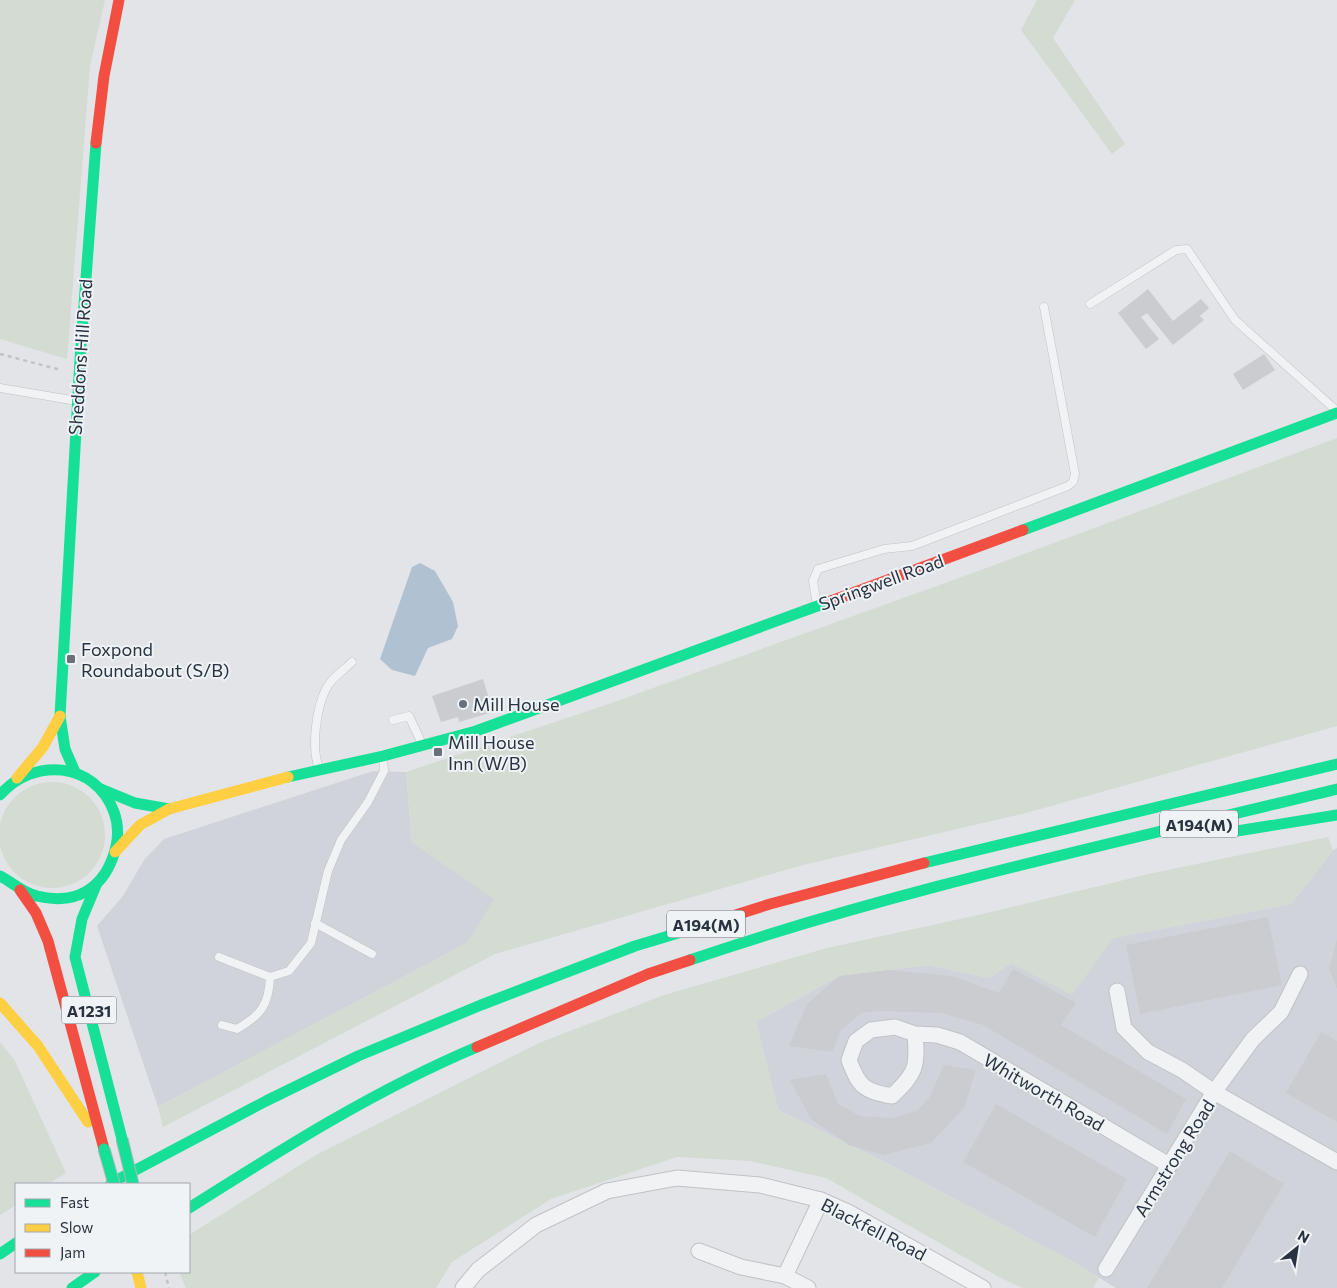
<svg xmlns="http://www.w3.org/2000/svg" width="1337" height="1288" font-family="Commissioner,sans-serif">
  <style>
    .built { fill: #d0d4da }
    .green { fill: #d3dbd2 }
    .water { fill: #b0c2d2 }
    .building { fill: #cacccf }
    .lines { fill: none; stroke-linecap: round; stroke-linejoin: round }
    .lane-casing { stroke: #c0c2c5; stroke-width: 9 }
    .street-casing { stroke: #c0c2c5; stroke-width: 17 }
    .path { stroke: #c0c3c7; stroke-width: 2.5; stroke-dasharray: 4 4; stroke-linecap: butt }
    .lane { stroke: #f1f2f3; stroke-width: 8 }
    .street { stroke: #f1f2f3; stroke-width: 15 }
    .fast { stroke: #16e098; stroke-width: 11 }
    .slow { stroke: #ffcf43; stroke-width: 11 }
    .jam { stroke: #f24e42; stroke-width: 11 }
    .fast-bridge-casing { stroke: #b4b7bc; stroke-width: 13; stroke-linecap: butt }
    .fast-bridge { stroke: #16e098; stroke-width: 11 }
    .poi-dot { fill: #69707a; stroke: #eff3f6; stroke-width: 2 }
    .labels { text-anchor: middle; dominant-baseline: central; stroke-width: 4; stroke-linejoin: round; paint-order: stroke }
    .shield { fill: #eff3f6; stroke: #646c77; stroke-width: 1 }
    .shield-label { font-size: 16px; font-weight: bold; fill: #283240 }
    .street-label { font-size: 18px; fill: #283240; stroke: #eff3f6 }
    .poi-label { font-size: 18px; fill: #283240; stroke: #eff3f6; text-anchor: start }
  </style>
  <rect width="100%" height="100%" fill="#e2e4e7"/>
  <g class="built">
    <polygon points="373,771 406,772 412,842 495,899 467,943 158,1107 97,926 123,896 144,860 164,839"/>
    <polygon points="1337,848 1337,1288 1116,1288 1068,1259 885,1162 778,1110 756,1022 839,976 928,965 989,978 1011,963 1072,994 1113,938 1291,904 1333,850"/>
  </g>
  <g class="green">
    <polygon points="0,0 105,0 90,66 67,359 0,339"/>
    <polygon points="1037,0 1075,0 1053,38 1125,144 1112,154 1021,30"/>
    <polygon points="1337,438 1337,726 1026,813 803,865 495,954 163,1127 158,1107 467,943 494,899 412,842 406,772 603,706 973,573"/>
    <circle cx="52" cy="835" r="53"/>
    <polygon points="1328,837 1333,850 1291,904 1113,938 1072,995 1011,963 989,978 928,965 839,976 756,1022 778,1110 885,1162 1068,1259 1099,1278 1093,1288 1022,1288 999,1277 826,1178 750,1161 677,1157 551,1199 452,1262 436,1288 186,1288 179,1272 189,1272 189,1235 316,1155 539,1043 664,995 827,948 974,916 1153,873"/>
    <polygon points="0,1042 14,1059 66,1173 48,1184 16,1184 16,1205 0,1215"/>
  </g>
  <polygon class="water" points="420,563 435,571 453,602 458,626 452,639 428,648 415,676 392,670 380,659 412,567"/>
  <g class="building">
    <polygon points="1148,289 1173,321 1201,299 1209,308 1200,316 1204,320 1173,345 1147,313 1141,317 1159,339 1146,349 1118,313"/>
    <polygon points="1264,354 1275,370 1243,390 1233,374"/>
    <polygon points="483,679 493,712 459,722 458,717 441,722 432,696"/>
    <polygon points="1268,917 1282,985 1140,1014 1126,945"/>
    <polygon points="1337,939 1337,989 1329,969"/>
    <polygon points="1013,969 1076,1003 1061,1025 1186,1099 1167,1134 983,1025 941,1013 880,1011 861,1013 841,1030 832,1052 789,1046 807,1004 839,976 889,970 952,976 999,993"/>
    <polygon points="1321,1032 1337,1041 1337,1122 1286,1093"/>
    <polygon points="944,1065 976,1070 964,1108 931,1143 884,1155 849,1145 811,1119 790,1080 826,1074 838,1104 860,1116 893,1118 917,1111 929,1098"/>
    <polygon points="996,1104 1127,1179 1095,1237 963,1162"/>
    <polygon points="1230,1151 1284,1184 1222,1288 1147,1288"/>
  </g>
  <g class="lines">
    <g class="lane-casing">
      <g id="lane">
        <polyline points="1090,304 1176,250 1187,249 1235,320 1337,411"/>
        <polyline points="0,388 77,401"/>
        <polyline points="817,605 813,581 818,569 884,549 912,546 1068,486 1073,482 1075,474 1044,307"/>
        <polyline points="393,720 409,716 422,744"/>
        <path d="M319,768C311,748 316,707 327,687C332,678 345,669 352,662"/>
        <polyline points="315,923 372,954"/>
        <polyline points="219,957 270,977 289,971 311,943 328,871 341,840 368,802 384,771 383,757"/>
        <path d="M222,1025L237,1029C261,1015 269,1005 270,977"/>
      </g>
    </g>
    <g class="street-casing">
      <g id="street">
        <polyline points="1117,991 1124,1028 1148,1052 1182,1070 1214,1092 1253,1039 1281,1012 1300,974"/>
        <path d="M915,1034C918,1067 916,1073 892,1096C864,1091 859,1087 849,1060L856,1041L871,1030L895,1027L915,1034L937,1035L960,1042L1169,1165"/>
        <polyline points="699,1251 741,1267 785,1276 808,1288"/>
        <polyline points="1106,1269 1214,1092 1337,1162"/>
        <polyline points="785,1276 821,1200"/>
        <polyline points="463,1288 478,1270 536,1225 607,1191 677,1178 760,1185 821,1200 848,1212 983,1288"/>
      </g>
    </g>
    <g class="path">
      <polyline points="0,354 61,370"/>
      <polyline points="165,1272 169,1288"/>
    </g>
    <use href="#lane" class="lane"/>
    <use href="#street" class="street"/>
    <g class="fast">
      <polyline points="1023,530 1337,413"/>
      <polyline points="75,772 65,749 60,716 80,359 96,143"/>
      <polyline points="288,777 383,756 476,731 831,601"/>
      <polyline points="101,789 135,803 169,809"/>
      <path d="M0,795C33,757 95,761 114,812C124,839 111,878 85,892C71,900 52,900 37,896C23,893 12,882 0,876"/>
      <polyline points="1237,831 1337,815"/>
      <polyline points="924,863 1337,764"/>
      <polyline points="97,883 82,919 75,957 122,1139"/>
      <path d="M690,960C901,888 1121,842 1337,789"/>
      <polyline points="111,1183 266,1101 358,1056 481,1005 635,946 685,931"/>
      <path d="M189,1208C282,1149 375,1090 477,1047"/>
      <polyline points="0,1254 16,1243"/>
      <polyline points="72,1288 95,1272"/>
    </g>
    <g class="slow">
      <polyline points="17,778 43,747 60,716"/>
      <polyline points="115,852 140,825 169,809 288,777"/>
      <polyline points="0,1003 38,1046 88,1122"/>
      <polyline points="137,1272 141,1288"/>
    </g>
    <g class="jam">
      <polyline points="96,143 104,76 119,0"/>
      <polyline points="831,601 1023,530"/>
      <polyline points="20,890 36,913 48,941 104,1149"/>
      <polyline points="685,931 770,904 924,863"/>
      <polyline points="477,1047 648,974 690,960"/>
    </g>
    <g class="fast-bridge-casing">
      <g id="fast-bridge">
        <polyline points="122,1139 133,1184"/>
        <polyline points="104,1149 114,1184"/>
      </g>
    </g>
    <use href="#fast-bridge" class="fast-bridge"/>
  </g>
  <g class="poi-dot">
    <rect x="66" y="654" width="10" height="10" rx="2.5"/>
    <circle cx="463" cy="704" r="5"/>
    <rect x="433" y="747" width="10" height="10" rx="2.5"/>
  </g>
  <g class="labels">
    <g class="shield">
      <rect x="1160" y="810.5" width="78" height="27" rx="4"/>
      <rect x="667" y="910.5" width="78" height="27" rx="4"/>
      <rect x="61.5" y="996.5" width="55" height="27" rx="4"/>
    </g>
    <g class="shield-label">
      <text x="1199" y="824">A194(M)</text>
      <text x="706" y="924">A194(M)</text>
      <text x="89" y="1010">A1231</text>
    </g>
    <g class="street-label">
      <text transform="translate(80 357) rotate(-86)">Sheddons Hill Road</text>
      <text transform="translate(881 582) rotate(-20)">Springwell Road</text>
      <text transform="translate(1044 1092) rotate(30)">Whitworth Road</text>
      <text transform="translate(1174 1158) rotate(-58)">Armstrong Road</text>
      <text transform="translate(874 1229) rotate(27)">Blackfell Road</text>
    </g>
    <g class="poi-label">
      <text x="81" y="649">Foxpond<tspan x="81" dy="21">Roundabout (S/B)</tspan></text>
      <text x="473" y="704">Mill House</text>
      <text x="448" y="742">Mill House<tspan x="448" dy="21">Inn (W/B)</tspan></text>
    </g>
  </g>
  <rect x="15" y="1183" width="175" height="90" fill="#eff3f6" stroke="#9fa6ad"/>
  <rect x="25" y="1199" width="25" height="8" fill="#16e098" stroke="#9fa6ad"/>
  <text x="60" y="1208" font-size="15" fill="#283240">Fast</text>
  <rect x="25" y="1224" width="25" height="8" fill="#ffcf43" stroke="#9fa6ad"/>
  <text x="60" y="1233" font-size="15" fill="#283240">Slow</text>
  <rect x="25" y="1249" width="25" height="8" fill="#f24e42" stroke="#9fa6ad"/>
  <text x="60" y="1258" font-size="15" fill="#283240">Jam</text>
  <g transform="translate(1297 1248) rotate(30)" stroke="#eff3f6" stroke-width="4" paint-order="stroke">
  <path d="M0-4L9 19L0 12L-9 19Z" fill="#283240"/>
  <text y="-8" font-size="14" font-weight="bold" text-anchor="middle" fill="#283240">N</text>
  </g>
</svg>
